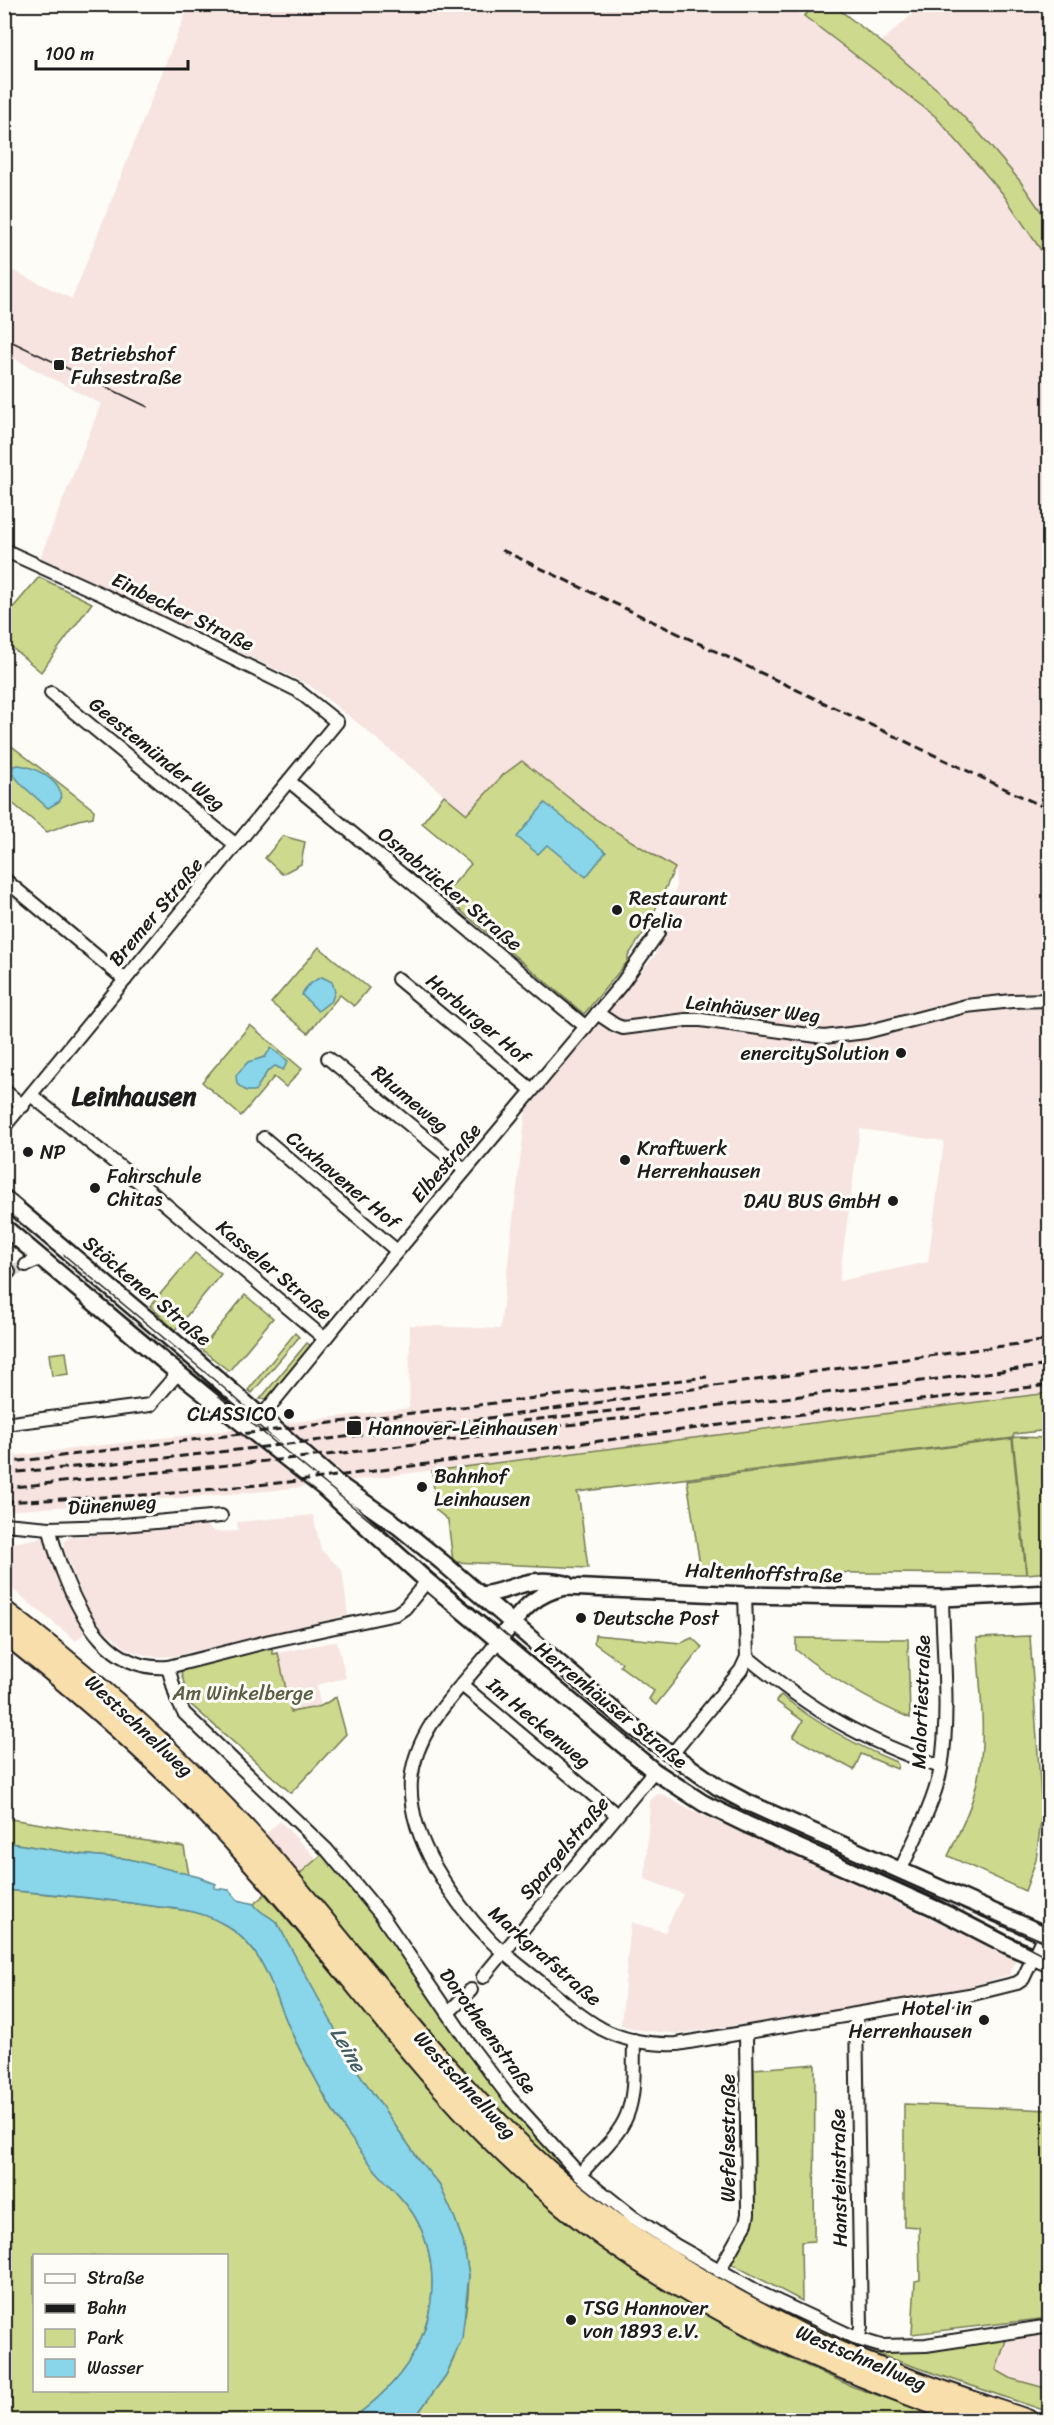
<svg xmlns="http://www.w3.org/2000/svg" width="1054" height="2425" font-family="Sriracha,sans-serif">
  <style>
    .built { fill: #f7e4e0; fill-rule: evenodd }
    .green { fill: #cdd98c; stroke: #747a54; stroke-width: 1.5; fill-rule: evenodd }
    .water { fill: #89d5e9; stroke: #5d8b97; stroke-width: 1.5 }
    .lines { fill: none; stroke-linecap: round; stroke-linejoin: round }
    .minor-tunnel { stroke: #dbdad6; stroke-width: 12; stroke-dasharray: 12 6; stroke-linecap: butt }
    .minor-casing { stroke: #1c1c1c; stroke-width: 16 }
    .tertiary-casing { stroke: #1c1c1c; stroke-width: 20 }
    .trunk-casing { stroke: #1c1c1c; stroke-width: 24 }
    .minor { stroke: #fdfcf7; stroke-width: 12 }
    .tertiary { stroke: #fdfcf7; stroke-width: 15 }
    .trunk { stroke: #f8deab; stroke-width: 20 }
    .tram { stroke: #1c1c1c; stroke-width: 1.5 }
    .rail { stroke: #1c1c1c; stroke-width: 3; stroke-dasharray: 9 4.5; stroke-linecap: butt }
    .poi-dot { fill: #1c1c1c; stroke: #fdfcf7; stroke-width: 2 }
    .labels { text-anchor: middle; dominant-baseline: central; stroke-width: 6; stroke-linejoin: round; paint-order: stroke }
    .poi-label { font-size: 20px; fill: #1c1c1c; stroke: #fdfcf7; text-anchor: start }
    .street-label { font-size: 20px; fill: #1c1c1c; stroke: #fdfcf7 }
    .park-label { font-size: 20px; fill: #5a5e43; stroke: #fdfcf7 }
    .water-label { font-size: 21px; font-style: italic; fill: #425d64; stroke: #fdfcf7 }
    .district-label { font-size: 26px; font-weight: bold; fill: #1c1c1c; stroke: #fdfcf7 }
  </style>
  <rect width="100%" height="100%" fill="#fdfcf7"/>
  <filter id="ink" filterUnits="userSpaceOnUse"><feTurbulence type="fractalNoise" baseFrequency=".0167" numOctaves="2"/><feDisplacementMap in="SourceGraphic" scale="12" xChannelSelector="R" yChannelSelector="G"/><feConvolveMatrix kernelMatrix="1 2 1 2 8 2 1 2 1" color-interpolation-filters="sRGB"/></filter>
  <g filter="url(#ink)">
    <g class="built">
      <path d="M189,5H788L935,116L1003,194L1049,262V1393L268,1491L5,1511V1457L409,1408L410,1325L500,1329L526,1111L656,954L676,888L675,868L597,820L503,775L467,814L354,720L309,685L40,558L101,404L5,354L4,266L72,299ZM860,1129L944,1141L928,1262L839,1281Z"/>
      <polygon points="915,5 1049,5 1049,223 1010,169 972,124 905,61 881,42 918,9"/>
      <polygon points="313,1515 321,1550 342,1570 348,1615 174,1656 155,1657 134,1652 126,1648 105,1631 86,1607 64,1549 64,1541 71,1537 206,1525 215,1532 238,1531 237,1522"/>
      <polygon points="48,1536 89,1629 76,1641 5,1583 4,1545"/>
      <polygon points="337,1641 346,1678 316,1685 321,1706 291,1713 278,1653"/>
      <polygon points="658,1794 665,1795 682,1806 1017,1957 1009,1975 947,1993 678,2034 640,2030 621,2025 631,1922 665,1932 683,1894 645,1879 650,1800"/>
      <polygon points="280,1821 321,1863 303,1879 264,1836"/>
      <polygon points="1049,2332 1049,2389 1012,2379 996,2370 1007,2337"/>
    </g>
    <g class="green">
      <polygon points="817,5 833,5 890,49 938,90 980,134 1020,181 1049,223 1049,262 1003,194 935,116 804,16"/>
      <polygon points="39,577 92,603 41,672 4,641 5,617"/>
      <polygon points="4,740 94,810 93,817 78,820 47,832 5,797"/>
      <polygon points="522,761 597,820 675,868 646,929 628,956 628,961 584,1014 443,896 471,864 422,823 444,795 467,814 503,775"/>
      <polygon points="283,836 305,842 301,864 282,874 265,858"/>
      <polygon points="319,947 369,988 354,1006 340,995 308,1033 271,1003"/>
      <polygon points="250,1025 302,1069 286,1087 274,1077 241,1116 202,1082"/>
      <polygon points="195,1253 221,1274 175,1330 150,1306"/>
      <polygon points="245,1295 273,1318 229,1371 201,1349"/>
      <polygon points="295,1333 299,1337 252,1393 248,1390"/>
      <polygon points="307,1343 311,1346 267,1399 260,1399"/>
      <polygon points="66,1352 69,1374 52,1376 49,1354"/>
      <polygon points="1049,1393 1049,1430 1014,1434 1013,1437 1049,1438 1049,1572 1027,1574 1013,1438 577,1492 579,1498 588,1568 453,1562 448,1520 436,1510 432,1471"/>
      <polygon points="1012,1439 1026,1574 701,1572 687,1480"/>
      <polygon points="595,1635 681,1643 692,1638 702,1647 656,1705 649,1699 654,1691 620,1666 622,1663 594,1643"/>
      <path d="M1030,1636L1042,1813L1036,1860L1025,1891L948,1856C959,1833 972,1807 977,1782C988,1736 979,1685 977,1638Z"/>
      <path d="M796,1638L908,1639L910,1718C869,1701 831,1678 796,1650Z"/>
      <polygon points="270,1641 273,1654 278,1653 291,1712 321,1706 336,1697 346,1734 291,1793 189,1703 179,1664"/>
      <path d="M781,1695C816,1723 855,1745 896,1762L898,1765L897,1769L861,1754L854,1770L793,1737L803,1721L776,1701Z"/>
      <polygon points="4,1818 184,1847 189,1875 129,1859 78,1854 5,1842"/>
      <polygon points="327,1850 474,2051 580,2175 675,2245 858,2339 852,2352 770,2314 618,2221 517,2136 296,1877"/>
      <path d="M4,1890C51,1894 98,1898 145,1905C177,1910 198,1908 227,1926C265,1950 273,1990 290,2029C299,2051 312,2072 323,2093C336,2119 359,2150 377,2172C390,2186 406,2201 415,2217C426,2236 431,2256 432,2278C434,2340 399,2386 350,2420H5ZM34,2256H226V2390H34Z"/>
      <path d="M265,1894L465,2128L528,2188L600,2245L701,2311L757,2343L851,2386L950,2420H413L446,2375L454,2358L465,2316L468,2295L469,2275L463,2242L455,2219L440,2186L419,2160L343,2050L333,2025L277,1923C269,1915 259,1913 254,1904Z"/>
      <polygon points="815,2064 814,2241 801,2242 802,2301 730,2263 754,2219 754,2069"/>
      <polygon points="904,2104 1049,2110 1049,2318 912,2334 915,2281 920,2280 919,2227 904,2226"/>
      <polygon points="1007,2337 996,2370 1012,2379 1049,2389 1049,2412 889,2358 858,2346 859,2343"/>
    </g>
    <g class="water">
      <path d="M19,765C35,767 65,782 60,801L48,808L23,786L12,773L13,766Z"/>
      <polygon points="545,803 606,852 586,877 547,845 538,854 517,837"/>
      <path d="M322,977L332,982L335,991L332,1000L318,1011L302,995C304,987 314,980 322,977Z"/>
      <polygon points="271,1048 288,1061 283,1070 275,1066 267,1072 255,1091 246,1091 237,1084 236,1075 248,1062 265,1057"/>
      <path d="M4,1842L78,1854L129,1859L199,1877L216,1884L214,1888L229,1890L238,1900L254,1904C259,1913 269,1915 277,1923L333,2025L343,2050L419,2160L440,2186L455,2219L463,2242L469,2275L462,2339L446,2375L413,2420H350C399,2386 434,2340 432,2278C431,2256 426,2236 415,2217C406,2201 389,2186 377,2172C356,2147 336,2118 321,2089C310,2069 299,2049 290,2029C273,1990 265,1950 227,1926C197,1908 178,1910 145,1905C98,1898 51,1894 5,1890Z"/>
    </g>
    <g class="lines">
      <polyline class="minor-tunnel" points="9,1272 26,1265"/>
      <g class="minor-casing">
        <g id="minor">
          <polyline points="4,550 103,595 297,690 337,722 4,1127"/>
          <polyline points="51,693 236,845"/>
          <polyline points="289,781 586,1027"/>
          <polyline points="4,879 125,980"/>
          <polyline points="398,979 532,1090"/>
          <polyline points="597,1013 615,1025 623,1028 686,1020 701,1020 824,1037 866,1032 966,1006 1012,1001 1050,1000"/>
          <polyline points="328,1058 465,1170"/>
          <polyline points="4,1090 23,1106"/>
          <polyline points="31,1095 145,1187 325,1339"/>
          <polyline points="264,1138 397,1251"/>
          <polyline points="26,1265 42,1258"/>
          <polyline points="4,1274 9,1272"/>
          <polyline points="261,1417 364,1291 620,986 658,933"/>
          <polyline points="4,1424 150,1405 178,1373"/>
          <polyline points="4,1524 50,1528 112,1526 221,1516"/>
          <path d="M50,1528C52,1543 58,1558 63,1572C81,1619 111,1672 168,1667L177,1699L184,1713L327,1850L382,1916L474,2051L509,2097L580,2175L633,2217L675,2245L762,2294L858,2339L881,2346L926,2345L1050,2326"/>
          <path d="M499,1640C466,1684 416,1723 411,1781C407,1837 454,1903 491,1941C506,1956 524,1969 540,1982C560,1999 579,2016 602,2029C625,2041 651,2045 677,2044L969,1995L1017,1983L1023,1979L1050,1922"/>
          <path d="M747,1657C812,1710 861,1740 941,1767"/>
          <polyline points="168,1667 270,1641 396,1614 405,1608 427,1581"/>
          <polyline points="462,1685 617,1815"/>
          <polyline points="672,1754 741,1670 747,1657 745,1595"/>
          <path d="M900,1871C915,1838 934,1804 941,1768C950,1716 943,1651 942,1598"/>
          <polyline points="483,1977 654,1771"/>
          <polyline points="449,2012 471,1990"/>
          <polyline points="856,2015 861,2328 858,2339"/>
          <path d="M580,2175C595,2156 618,2138 627,2115C636,2092 633,2065 634,2040"/>
          <polyline points="719,2271 746,2223 748,2214 746,2033"/>
        </g>
      </g>
      <g class="tertiary-casing">
        <g id="tertiary">
          <polyline points="4,1198 197,1361 338,1484 398,1526 442,1562 633,1727 718,1787 746,1802 1050,1937"/>
          <polyline points="4,1227 178,1373 323,1487 427,1581 654,1771 703,1803 746,1824 933,1907 1007,1945 1050,1964"/>
          <path d="M482,1595C517,1590 526,1575 566,1584"/>
          <path d="M499,1640C520,1614 531,1594 566,1587L745,1595L852,1597L942,1598L1050,1593"/>
        </g>
      </g>
      <g class="trunk-casing">
        <g id="trunk">
          <path d="M4,1611C101,1685 193,1768 273,1860C363,1964 444,2077 546,2169C604,2221 671,2263 738,2301C775,2321 813,2342 851,2357C909,2381 968,2400 1027,2420"/>
          <path d="M4,1632C95,1704 181,1780 257,1867C351,1972 431,2090 537,2183C664,2296 820,2365 979,2420"/>
        </g>
      </g>
      <use href="#minor" class="minor"/>
      <use href="#tertiary" class="tertiary"/>
      <use href="#trunk" class="trunk"/>
      <g class="tram">
        <polyline points="4,338 148,407"/>
        <polyline points="4,1215 164,1351 385,1533 656,1761 710,1797 743,1813 951,1907 1050,1958"/>
        <polyline points="64,1255 224,1388 259,1419"/>
        <polyline points="978,1913 1050,1944"/>
      </g>
      <g class="rail">
        <polyline points="502,550 1050,810"/>
        <polyline points="522,1421 638,1408"/>
        <polyline points="4,1463 707,1377"/>
        <path d="M4,1473C355,1445 701,1384 1050,1340"/>
        <polyline points="4,1488 335,1454 1050,1365"/>
        <polyline points="4,1502 162,1494 299,1481 833,1410 1050,1385"/>
      </g>
    </g>
  </g>
  <g class="poi-dot">
    <rect x="53" y="359" width="12" height="12" rx="3"/>
    <circle cx="617" cy="910" r="6"/>
    <circle cx="901" cy="1053" r="6"/>
    <circle cx="28" cy="1152" r="6"/>
    <circle cx="625" cy="1160" r="6"/>
    <circle cx="95" cy="1188" r="6"/>
    <circle cx="893" cy="1201" r="6"/>
    <circle cx="289" cy="1414" r="6"/>
    <rect x="346" y="1420" width="16" height="16" rx="3"/>
    <circle cx="422" cy="1487" r="6"/>
    <circle cx="581" cy="1618" r="6"/>
    <circle cx="984" cy="2020" r="6"/>
    <circle cx="571" cy="2320" r="6"/>
  </g>
  <g class="labels">
    <g class="poi-label">
      <text x="71" y="354">Betriebshof<tspan x="71" dy="23">Fuhsestraße</tspan></text>
      <text x="629" y="898">Restaurant<tspan x="629" dy="23">Ofelia</tspan></text>
      <text x="889" y="1053" text-anchor="end">enercitySolution</text>
      <text x="637" y="1148">Kraftwerk<tspan x="637" dy="23">Herrenhausen</tspan></text>
      <text x="40" y="1152">NP</text>
      <text x="107" y="1176">Fahrschule<tspan x="107" dy="23">Chitas</tspan></text>
      <text x="881" y="1201" text-anchor="end">DAU BUS GmbH</text>
      <text x="277" y="1414" text-anchor="end">CLASSICO</text>
      <text x="368" y="1428">Hannover-Leinhausen</text>
      <text x="434" y="1476">Bahnhof<tspan x="434" dy="23">Leinhausen</tspan></text>
      <text x="593" y="1618">Deutsche Post</text>
      <text x="972" y="2008" text-anchor="end">Hotel in<tspan x="972" dy="23">Herrenhausen</tspan></text>
      <text x="583" y="2308">TSG Hannover<tspan x="583" dy="23">von 1893 e.V.</tspan></text>
    </g>
    <g class="street-label">
      <text transform="translate(183 612) rotate(26)">Einbecker Straße</text>
      <text transform="translate(157 754) rotate(39)">Geestemünder Weg</text>
      <text transform="translate(450 889) rotate(40)">Osnabrücker Straße</text>
      <text transform="translate(156 912) rotate(-50)">Bremer Straße</text>
      <text transform="translate(753 1009) rotate(6)">Leinhäuser Weg</text>
      <text transform="translate(478 1019) rotate(40)">Harburger Hof</text>
      <text transform="translate(410 1099) rotate(40)">Rhumeweg</text>
      <text transform="translate(446 1163) rotate(-50)">Elbestraße</text>
      <text transform="translate(343 1180) rotate(40)">Cuxhavener Hof</text>
      <text transform="translate(274 1270) rotate(40)">Kasseler Straße</text>
      <text transform="translate(147 1291) rotate(40)">Stöckener Straße</text>
      <text transform="translate(112 1505) rotate(-4)">Dünenweg</text>
      <text transform="translate(764 1573) rotate(2)">Haltenhoffstraße</text>
      <text transform="translate(921 1702) rotate(-88)">Malortiestraße</text>
      <text transform="translate(611 1705) rotate(39)">Herrenhäuser Straße</text>
      <text transform="translate(539 1723) rotate(40)">Im Heckenweg</text>
      <text transform="translate(139 1726) rotate(43)">Westschnellweg</text>
      <text transform="translate(564 1848) rotate(-50)">Spargelstraße</text>
      <text transform="translate(545 1956) rotate(41)">Markgrafstraße</text>
      <text transform="translate(488 2031) rotate(54)">Dorotheenstraße</text>
      <text transform="translate(465 2085) rotate(47)">Westschnellweg</text>
      <text transform="translate(728 2138) rotate(-90)">Wefelsestraße</text>
      <text transform="translate(839 2178) rotate(-91)">Hansteinstraße</text>
      <text transform="translate(861 2358) rotate(23)">Westschnellweg</text>
    </g>
    <g class="park-label">
      <text x="243" y="1693">Am Winkelberge</text>
    </g>
    <g class="water-label">
      <text transform="translate(348 2049) rotate(59)">Leine</text>
    </g>
    <g class="district-label">
      <text x="134" y="1096">Leinhausen</text>
    </g>
  </g>
  <rect width="1054" height="2425" fill="none" stroke="#fdfcf7" stroke-width="24"/>
  <rect x="12" y="12" width="1030" height="2401" fill="none" stroke="#1c1c1c" stroke-width="2" filter="url(#ink)"/>
  <rect x="33" y="2254" width="195" height="138" fill="#fdfcf7" stroke="#a3a29f" stroke-width="1.5"/>
  <rect x="45" y="2274" width="30" height="9" fill="#fdfcf7" stroke="#a3a29f" stroke-width="1.5"/>
  <text x="87" y="2284" font-size="18" fill="#1c1c1c">Straße</text>
  <rect x="45" y="2304" width="30" height="9" fill="#1c1c1c" stroke="#a3a29f" stroke-width="1.5"/>
  <text x="87" y="2314" font-size="18" fill="#1c1c1c">Bahn</text>
  <rect x="45" y="2329" width="30" height="18" fill="#cdd98c" stroke="#a3a29f" stroke-width="1.5"/>
  <text x="87" y="2344" font-size="18" fill="#1c1c1c">Park</text>
  <rect x="45" y="2359" width="30" height="18" fill="#89d5e9" stroke="#a3a29f" stroke-width="1.5"/>
  <text x="87" y="2374" font-size="18" fill="#1c1c1c">Wasser</text>
  <path d="M36 60v9h152v-9" fill="none" stroke="#1c1c1c" stroke-width="3"/>
  <text x="45" y="60" font-size="18" fill="#1c1c1c" stroke="#fdfcf7" stroke-width="4.5" paint-order="stroke">100 m</text>
</svg>
